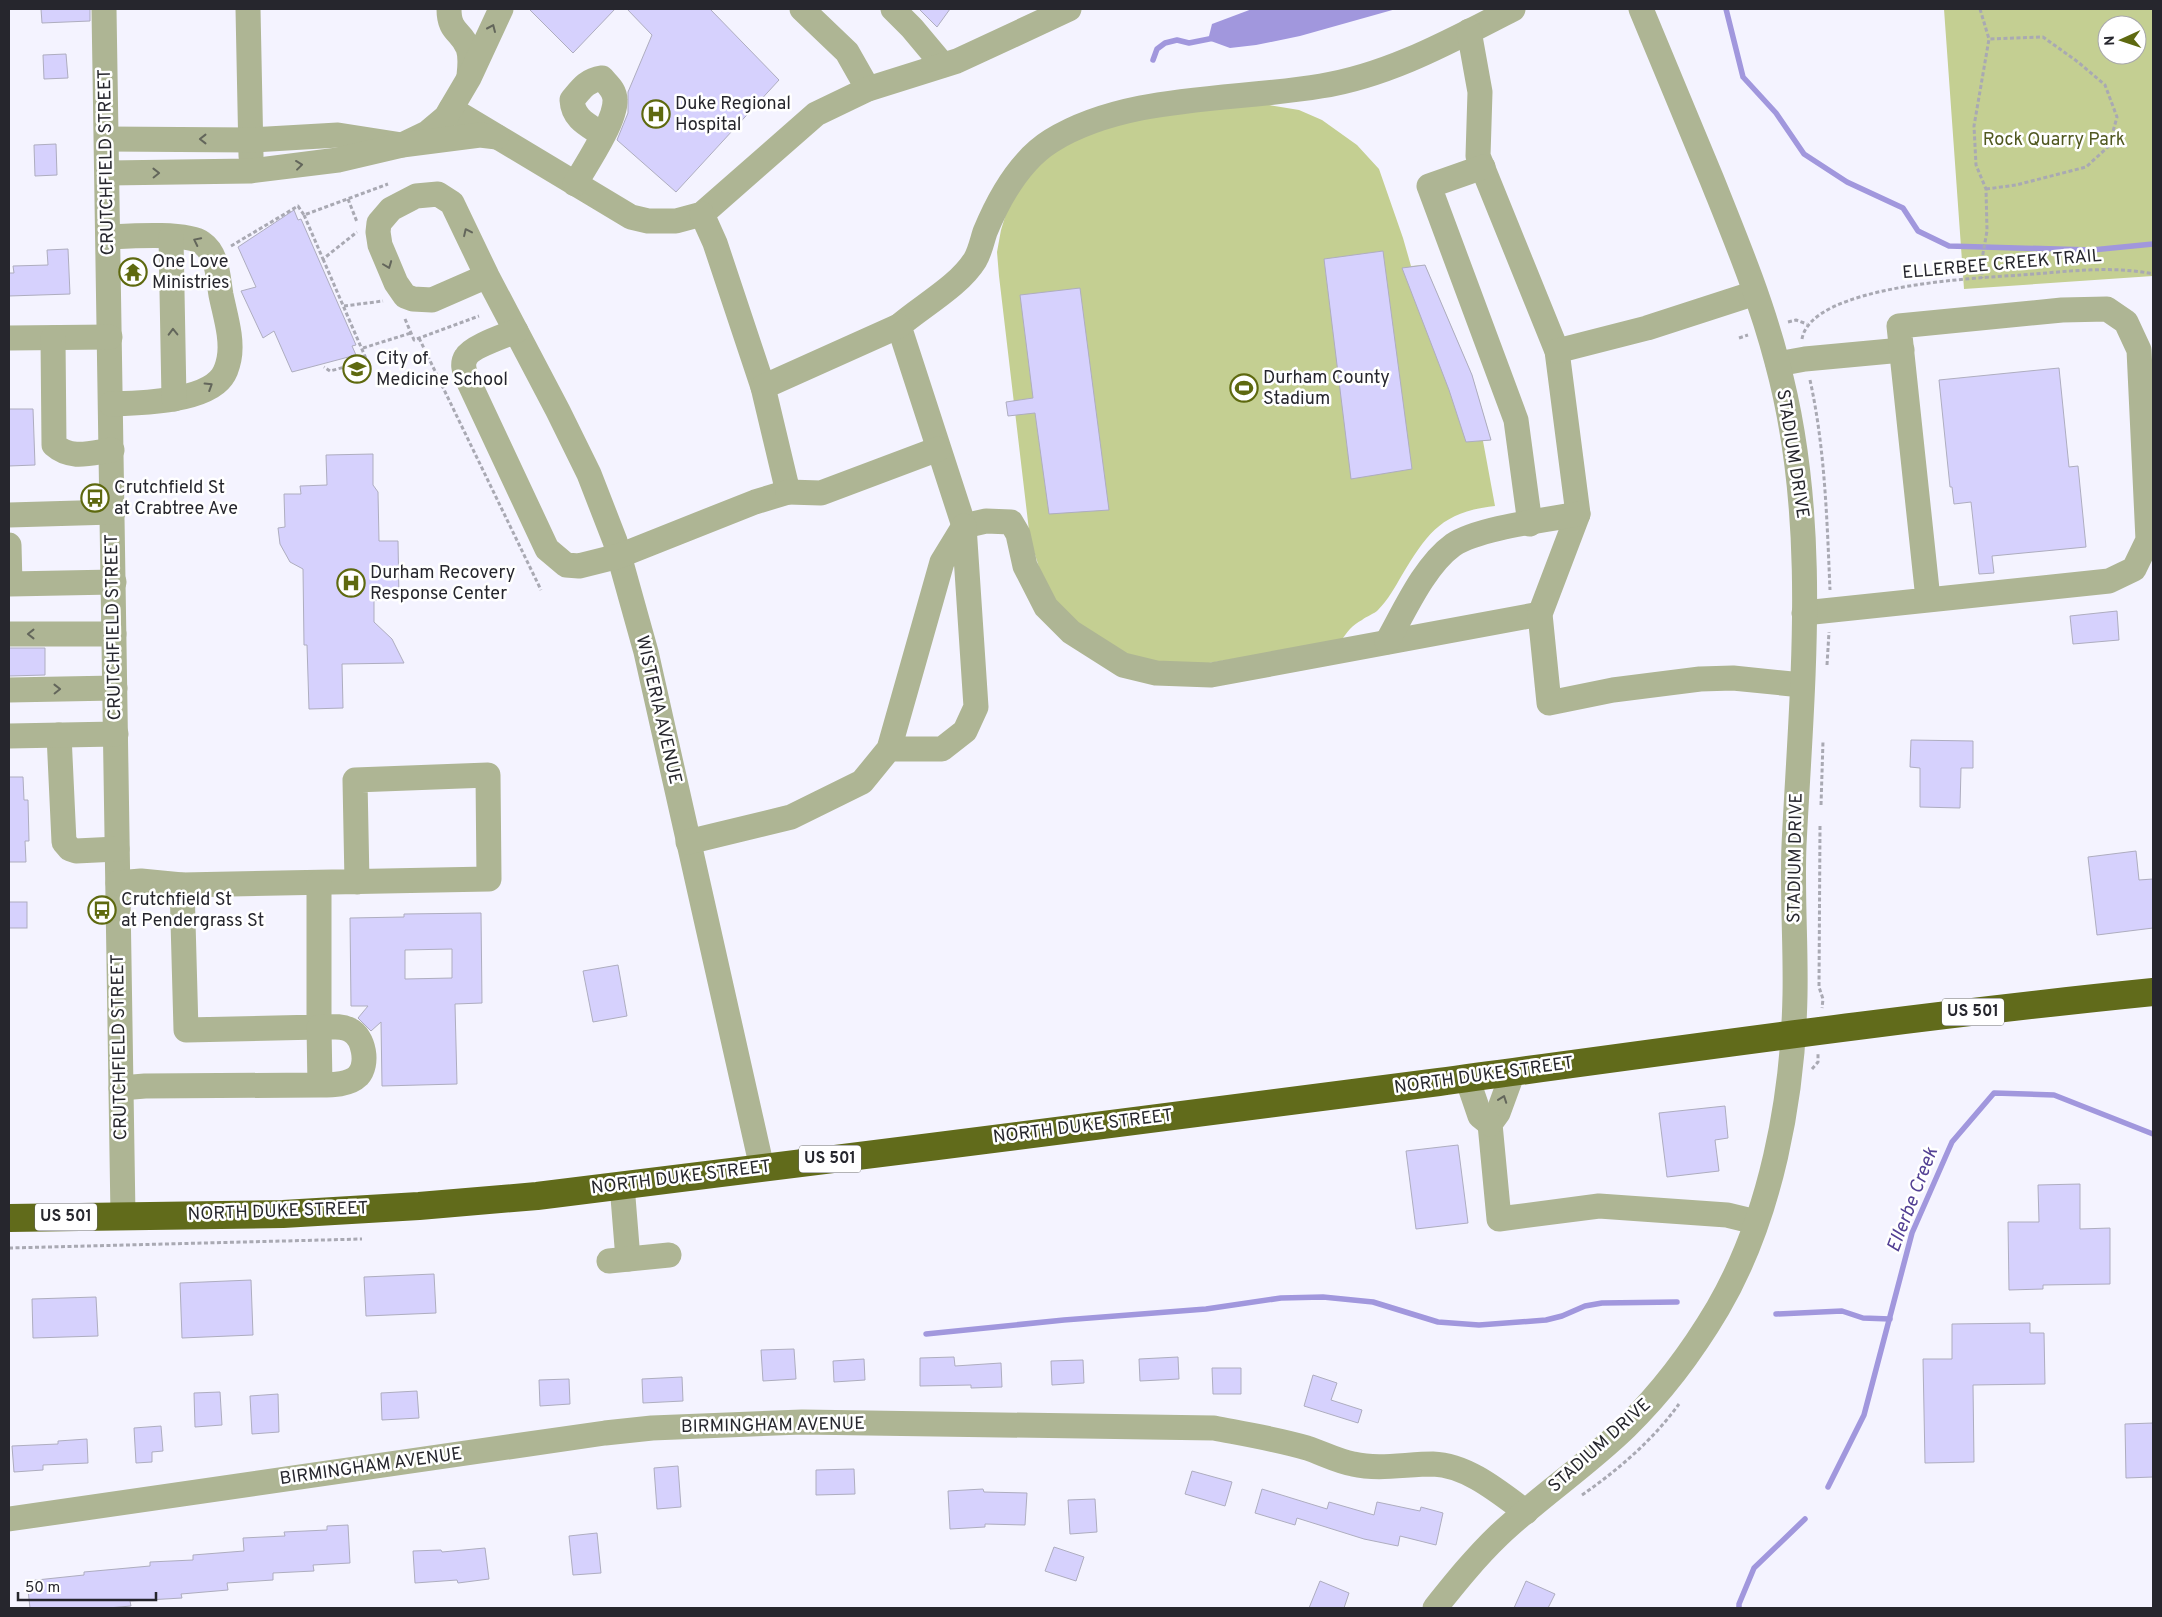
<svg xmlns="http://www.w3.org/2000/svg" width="2162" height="1617" font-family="Overpass,sans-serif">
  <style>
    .green { fill: #c4cf92; fill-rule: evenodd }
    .water { fill: #a197dd }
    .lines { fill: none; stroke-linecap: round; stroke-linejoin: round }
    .stream { stroke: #a197dd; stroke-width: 5.5 }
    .building { fill: #d6d1fd; stroke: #aeadbf; fill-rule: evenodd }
    .path { stroke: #a9a9b3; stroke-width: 3; stroke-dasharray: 4 2.5; stroke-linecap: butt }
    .minor { stroke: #aeb594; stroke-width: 25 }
    .highway { stroke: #616b1b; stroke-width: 28 }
    .oneway { stroke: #63665b }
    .labels { text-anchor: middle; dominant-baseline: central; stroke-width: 5; stroke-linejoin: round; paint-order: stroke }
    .shield { fill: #fff; stroke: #67676c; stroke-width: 1 }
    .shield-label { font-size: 16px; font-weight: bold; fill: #26262d }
    .poi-label { font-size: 18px; fill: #26262d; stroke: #fff; text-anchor: start }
    .park-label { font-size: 18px; fill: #505820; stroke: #fff }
    .street-label { font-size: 18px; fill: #26262d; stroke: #fff }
    .water-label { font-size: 19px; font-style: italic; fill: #534094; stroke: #fff }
  </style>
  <rect width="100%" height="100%" fill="#f4f3ff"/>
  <g class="green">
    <path d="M1944,9H2153V276L1964,289ZM2107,25H2137V55H2107Z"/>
    <path d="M1245,101L1299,110L1322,120L1357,145L1379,169L1403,238L1411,266L1425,265L1472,375L1491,440L1483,441L1495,506C1442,512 1428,532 1402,575C1395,587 1388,600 1378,610C1374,614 1367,616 1362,620C1352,625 1347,632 1341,641L1191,666L1135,659L1071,624L1046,589L1030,539L999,276L997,252L1001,230L1008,207L1045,153L1107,122Z"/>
  </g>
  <polygon class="water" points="1252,9 1396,9 1300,36 1256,45 1230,48 1208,40 1212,24"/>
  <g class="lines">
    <g class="stream">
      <polyline points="1726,9 1743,77 1776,113 1804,154 1847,182 1903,208 1918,231 1949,246 2092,250 2153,244"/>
      <polyline points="1153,60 1157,49 1165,43 1177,40 1189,43 1214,38"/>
      <polyline points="1776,1314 1842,1311 1863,1318 1890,1319"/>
      <polyline points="926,1334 1064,1320 1206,1309 1281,1298 1323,1297 1373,1302 1438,1322 1479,1325 1546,1320 1562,1316 1585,1306 1602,1303 1677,1302"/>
      <polyline points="1828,1487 1864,1415 1912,1233 1952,1142 1994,1093 2054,1095 2153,1134"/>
      <polyline points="1739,1608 1739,1604 1754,1568 1805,1519"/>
    </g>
  </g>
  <g class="building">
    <polygon points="41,9 90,9 90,21 42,23"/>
    <polygon points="529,9 615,9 573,53"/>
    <polygon points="627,9 710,9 779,80 676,192 617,140 628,113 628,92 652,35"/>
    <polygon points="919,9 950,9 937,27"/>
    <polygon points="66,54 68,78 44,79 43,55"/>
    <polygon points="56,144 57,175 35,176 34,145"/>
    <polygon points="294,210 298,220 301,219 356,345 352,346 356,355 292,372 274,331 263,338 241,291 256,287 238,247"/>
    <polygon points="68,249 70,294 9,296 9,273 14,273 13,266 48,265 47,250"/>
    <polygon points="1383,251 1412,469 1351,479 1324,259"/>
    <polygon points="1425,265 1472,375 1491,440 1466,442 1449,390 1402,268"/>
    <polygon points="1080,288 1109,510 1049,514 1035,413 1008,416 1006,402 1033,398 1020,295"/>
    <polygon points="2059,368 2069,467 2078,466 2086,547 1992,556 1994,573 1979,574 1971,502 1954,504 1952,487 1950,487 1939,380"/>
    <polygon points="9,409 33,409 35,465 9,466"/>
    <polygon points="373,454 373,485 378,492 379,541 398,541 399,599 374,600 374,622 392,639 404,663 342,664 343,708 309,709 307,645 304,645 303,569 290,562 280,544 278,528 285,527 284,494 301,494 300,486 327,485 326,455"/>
    <polygon points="2117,611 2119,640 2073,644 2070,616"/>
    <polygon points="9,648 45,648 45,675 9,676"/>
    <polygon points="1911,740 1973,741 1973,768 1961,768 1960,808 1920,807 1920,768 1910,767"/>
    <polygon points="9,777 23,777 24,800 28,800 29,841 25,841 26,862 9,862"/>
    <polygon points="2136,851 2139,880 2153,879 2153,928 2097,935 2088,857"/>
    <rect x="9" y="902" width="18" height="26"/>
    <path d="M481,913L482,1003L455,1004L457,1084L382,1086L381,1022L371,1031L358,1018L368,1006H351L350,918L404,917V914ZM452,949V978L405,979V950Z"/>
    <polygon points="618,965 627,1016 593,1022 583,971"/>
    <polygon points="1725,1106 1728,1138 1715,1140 1719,1171 1667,1177 1659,1113"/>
    <polygon points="1458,1145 1468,1223 1416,1229 1406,1151"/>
    <polygon points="2080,1184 2080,1229 2110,1228 2110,1284 2043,1285 2043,1289 2009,1290 2008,1222 2039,1222 2038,1185"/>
    <polygon points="434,1274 436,1313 366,1316 364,1277"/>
    <polygon points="251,1280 253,1335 182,1338 180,1283"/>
    <polygon points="96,1297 98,1336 33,1338 32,1299"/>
    <polygon points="2030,1323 2030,1333 2044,1333 2045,1384 1973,1385 1974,1462 1925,1463 1923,1359 1952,1359 1952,1324"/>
    <polygon points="794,1349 796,1379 763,1381 761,1350"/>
    <polygon points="954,1357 955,1366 1001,1363 1002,1387 971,1388 971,1385 920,1386 920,1358"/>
    <polygon points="1178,1357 1179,1379 1140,1381 1139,1359"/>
    <polygon points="864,1359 865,1380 834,1382 833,1361"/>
    <polygon points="1083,1360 1084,1383 1052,1385 1051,1361"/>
    <polygon points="1212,1368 1241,1368 1241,1394 1213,1394"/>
    <polygon points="1313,1375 1337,1383 1331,1400 1362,1410 1358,1423 1304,1406"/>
    <polygon points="682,1377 683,1401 643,1403 642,1379"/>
    <polygon points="569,1379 570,1404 540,1406 539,1380"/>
    <polygon points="417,1391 419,1418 382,1420 381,1393"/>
    <polygon points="220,1392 222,1425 195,1427 194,1393"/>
    <polygon points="278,1394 279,1432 252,1434 250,1396"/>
    <polygon points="2153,1423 2153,1477 2126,1478 2125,1424"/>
    <polygon points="161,1426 163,1451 152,1452 152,1462 136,1463 134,1428"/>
    <polygon points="87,1439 88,1463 43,1465 43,1470 14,1472 12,1446 58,1444 58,1441"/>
    <polygon points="678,1466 681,1507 657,1509 654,1468"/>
    <polygon points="854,1469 855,1494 816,1495 816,1470"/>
    <polygon points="1192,1471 1232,1482 1225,1506 1185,1494"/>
    <polygon points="983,1489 984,1492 1027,1493 1025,1525 985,1524 985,1527 950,1529 948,1491"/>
    <polygon points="1262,1489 1327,1509 1329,1502 1374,1515 1377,1502 1420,1511 1421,1507 1443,1513 1436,1545 1400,1536 1398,1546 1364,1539 1297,1518 1295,1525 1255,1513"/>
    <polygon points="1095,1499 1097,1532 1070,1534 1068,1500"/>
    <polygon points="348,1525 350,1563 313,1565 314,1571 273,1573 273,1580 227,1583 228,1590 181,1594 182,1598 130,1601 131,1606 108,1608 30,1608 27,1581 84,1575 84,1572 150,1566 150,1562 193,1560 193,1555 244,1551 243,1538 285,1536 284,1532 327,1530 327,1526"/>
    <polygon points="597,1533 601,1573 573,1575 569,1536"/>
    <polygon points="1054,1547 1084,1557 1076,1581 1045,1571"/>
    <polygon points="485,1548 489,1579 458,1583 457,1580 415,1583 413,1551 441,1550 442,1552"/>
    <polygon points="1320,1581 1349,1593 1344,1608 1309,1608"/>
    <polygon points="1526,1581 1555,1594 1548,1608 1514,1608"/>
  </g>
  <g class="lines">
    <g class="path">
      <polyline points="1980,9 1989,39 1974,126 1976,165 1986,189 1987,231 1982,259 1982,278"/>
      <polyline points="1986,189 2016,185 2086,167 2109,146 2117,117 2105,85 2078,62 2043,37 1989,39"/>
      <polyline points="348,199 357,222"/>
      <polyline points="304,215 323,259 357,232"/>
      <polyline points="231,246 298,206 304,215 388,184"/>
      <polyline points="323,259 367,361 330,371 324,367"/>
      <polyline points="344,306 383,301"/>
      <polyline points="405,319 414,340 479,316"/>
      <polyline points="1788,322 1796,320 1807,324"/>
      <polyline points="419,338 541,590"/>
      <polyline points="1739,338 1748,335"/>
      <path d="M1802,339C1811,285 1977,278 2021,275C2065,272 2110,265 2153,274"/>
      <polyline points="363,348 411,333"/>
      <path d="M1810,380C1825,448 1827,520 1830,590"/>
      <polyline points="1827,665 1829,632"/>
      <polyline points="1821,805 1823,741"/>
      <polyline points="1820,826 1819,987 1823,999 1822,1008"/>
      <polyline points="1812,1069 1818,1062 1818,1052"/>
      <polyline points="9,1248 362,1239"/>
      <path d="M1582,1495C1618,1470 1653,1440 1679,1404"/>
    </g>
    <g class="minor">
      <polyline points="104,9 123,1216"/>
      <polyline points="248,9 251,156"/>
      <path d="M449,9C449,33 461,30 468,48C471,56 470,67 469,76"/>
      <polyline points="802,9 847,52 868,89"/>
      <polyline points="893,9 912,28 943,65"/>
      <path d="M1513,9C1452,40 1390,75 1321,86C1234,101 1127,94 1051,141C1019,161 999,198 985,232C982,241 980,252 975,260C959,286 922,306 899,326L964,526L986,521L1011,522L1018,534L1025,566L1046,607L1071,632L1123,665L1156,673L1211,675L1540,614"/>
      <polyline points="1469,31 1480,92 1478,156 1557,351 1578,514 1540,614 1549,703 1613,690 1700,679 1733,678 1802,685"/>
      <polyline points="451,109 631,217 648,221 676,221 702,214 816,114 868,89 957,61 1069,9"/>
      <polyline points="107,139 252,140 338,135 402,145 427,133 446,117 469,78 501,9"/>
      <polyline points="1483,167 1429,186 1516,420 1530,524"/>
      <polyline points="108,173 250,171 338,160 402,145 480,135 497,137"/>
      <path d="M575,184C586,165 616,121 615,100C615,90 608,85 602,78C587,80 581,89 572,100C573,119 588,125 603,135"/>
      <polyline points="702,214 715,243 763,387"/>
      <path d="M109,237C129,236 187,232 202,243C218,254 218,278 221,295C225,315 233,339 229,359C228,364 225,373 222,377C204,402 139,403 111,404"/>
      <polyline points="171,237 174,399"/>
      <polyline points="487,276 432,300 413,299 405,296 396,283 380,245 378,232 379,223 391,209 416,196 438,194 452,203 487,276 558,411 589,474 615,541 646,652 762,1168"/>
      <path d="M516,331C504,336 471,347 466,357C462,363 464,370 466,376L547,549L566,565L579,566L619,556L755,502L788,492L763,387L899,326"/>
      <polyline points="9,338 110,337"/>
      <path d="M53,338L54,445C71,460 90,453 112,450"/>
      <polyline points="1557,351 1647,328 1755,293"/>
      <polyline points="1778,364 1805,359 1902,350"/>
      <polyline points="788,492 821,493 938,449"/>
      <polyline points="9,515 113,512"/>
      <polyline points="9,545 10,584 114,582"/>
      <polyline points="1804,613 2109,581 2134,569 2148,540 2139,350 2126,322 2107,309 2062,310 1899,326 1928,599"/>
      <polyline points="9,634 114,634"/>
      <path d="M1387,642C1404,612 1424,566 1453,545C1478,528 1546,520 1578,514"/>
      <polyline points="9,690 115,688"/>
      <polyline points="59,735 64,842 70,849 76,851 117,849"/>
      <polyline points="9,736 116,734"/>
      <polyline points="688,842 791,817 862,782 889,749 942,749 965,731 976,707 964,526 942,562 889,749"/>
      <polyline points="118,883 141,881 182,885 489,879 488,775 355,780 357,882"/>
      <polyline points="182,885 186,1030 319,1027 319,883"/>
      <polyline points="1513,1072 1498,1113 1490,1124 1499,1219 1599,1206 1727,1215 1756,1222"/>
      <polyline points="1467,1078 1480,1116 1490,1124"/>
      <path d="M121,1088L145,1086L320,1085C332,1085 349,1085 358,1076C369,1064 364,1037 350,1030C341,1025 329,1027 319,1027L320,1085"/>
      <polyline points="622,1185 628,1259"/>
      <polyline points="609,1261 669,1255"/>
      <path d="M9,1519L605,1433L652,1428L802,1422L1214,1428C1245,1434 1276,1439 1307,1448C1322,1453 1337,1461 1353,1464C1379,1470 1406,1464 1433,1464C1467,1465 1499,1492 1526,1512"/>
      <path d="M1435,1608C1455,1583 1475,1558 1499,1535C1539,1497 1586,1466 1626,1427C1662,1392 1692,1352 1718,1308C1771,1217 1793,1099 1795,995C1796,945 1792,895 1794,845C1802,685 1820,520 1777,362C1761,300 1736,240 1712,180C1688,123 1665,66 1641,9"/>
    </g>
    <path class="highway" d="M9,1218L283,1214L419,1206L537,1196C838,1159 1138,1121 1439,1082C1677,1050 1914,1016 2153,992"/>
  </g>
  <defs><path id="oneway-chevron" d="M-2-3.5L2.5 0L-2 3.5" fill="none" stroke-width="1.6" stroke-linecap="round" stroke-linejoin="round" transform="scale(1.25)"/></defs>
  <g class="oneway">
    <use href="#oneway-chevron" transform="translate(492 28) rotate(-66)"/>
    <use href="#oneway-chevron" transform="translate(203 139) rotate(-180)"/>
    <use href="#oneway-chevron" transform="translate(299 165) rotate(-7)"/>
    <use href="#oneway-chevron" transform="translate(156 173) rotate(-1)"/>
    <use href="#oneway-chevron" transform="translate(467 232) rotate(-115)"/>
    <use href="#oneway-chevron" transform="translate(197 241) rotate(-154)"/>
    <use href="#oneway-chevron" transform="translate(388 265) rotate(69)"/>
    <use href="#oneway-chevron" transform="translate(173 332) rotate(-91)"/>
    <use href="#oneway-chevron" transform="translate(209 386) rotate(-32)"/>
    <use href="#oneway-chevron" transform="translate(31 634) rotate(180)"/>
    <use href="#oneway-chevron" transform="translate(57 689) rotate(-1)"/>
    <use href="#oneway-chevron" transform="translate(1503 1099) rotate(-70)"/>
  </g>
  <defs>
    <g id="hospital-ring" transform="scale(1.4375)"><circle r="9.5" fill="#fff" stroke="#5e690f" stroke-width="1.5"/><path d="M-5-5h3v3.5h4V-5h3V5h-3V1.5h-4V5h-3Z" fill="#5e690f"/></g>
    <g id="temple-ring" transform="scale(1.4375)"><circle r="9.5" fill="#fff" stroke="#5e690f" stroke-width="1.5"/><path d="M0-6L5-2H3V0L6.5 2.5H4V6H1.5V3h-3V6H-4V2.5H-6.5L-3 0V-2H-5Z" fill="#5e690f"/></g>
    <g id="school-ring" transform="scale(1.4375)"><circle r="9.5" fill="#fff" stroke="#5e690f" stroke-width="1.5"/><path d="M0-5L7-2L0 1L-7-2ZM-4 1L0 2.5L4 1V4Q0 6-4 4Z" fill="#5e690f"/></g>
    <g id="stadium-ring" transform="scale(1.4375)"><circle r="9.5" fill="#fff" stroke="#5e690f" stroke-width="1.5"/><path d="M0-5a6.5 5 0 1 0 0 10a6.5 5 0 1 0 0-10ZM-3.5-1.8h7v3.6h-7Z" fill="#5e690f"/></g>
    <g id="bus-ring" transform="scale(1.4375)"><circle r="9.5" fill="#fff" stroke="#5e690f" stroke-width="1.5"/><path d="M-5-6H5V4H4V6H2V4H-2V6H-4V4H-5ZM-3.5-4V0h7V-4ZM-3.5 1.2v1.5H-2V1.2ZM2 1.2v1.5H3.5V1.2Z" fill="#5e690f"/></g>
  </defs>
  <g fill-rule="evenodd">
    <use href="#hospital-ring" x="656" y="114"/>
    <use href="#temple-ring" x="133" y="272"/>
    <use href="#school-ring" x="357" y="369"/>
    <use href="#stadium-ring" x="1244" y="388"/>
    <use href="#bus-ring" x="95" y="498"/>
    <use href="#hospital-ring" x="351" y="583"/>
    <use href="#bus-ring" x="102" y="910"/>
  </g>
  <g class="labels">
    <g class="shield">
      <rect x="1942" y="998.5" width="62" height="27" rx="4"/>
      <rect x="799" y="1145.5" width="62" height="27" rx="4"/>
      <rect x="35" y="1203.5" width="62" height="27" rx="4"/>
    </g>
    <g class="shield-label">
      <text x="1973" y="1012">US 501</text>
      <text x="830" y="1159">US 501</text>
      <text x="66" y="1217">US 501</text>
    </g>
    <g class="poi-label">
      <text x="675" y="104">Duke Regional<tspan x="675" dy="21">Hospital</tspan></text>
      <text x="152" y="262">One Love<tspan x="152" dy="21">Ministries</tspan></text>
      <text x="376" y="359">City of<tspan x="376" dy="21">Medicine School</tspan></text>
      <text x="1263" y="378">Durham County<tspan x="1263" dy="21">Stadium</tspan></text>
      <text x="114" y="488">Crutchfield St<tspan x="114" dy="21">at Crabtree Ave</tspan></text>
      <text x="370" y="573">Durham Recovery<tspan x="370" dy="21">Response Center</tspan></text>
      <text x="121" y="900">Crutchfield St<tspan x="121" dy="21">at Pendergrass St</tspan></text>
    </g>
    <g class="park-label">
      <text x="2054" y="140">Rock Quarry Park</text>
    </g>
    <g class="street-label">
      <text transform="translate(107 162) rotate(-91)">CRUTCHFIELD STREET</text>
      <text transform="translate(2002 265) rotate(-5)">ELLERBEE CREEK TRAIL</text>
      <text transform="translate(1792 454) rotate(81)">STADIUM DRIVE</text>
      <text transform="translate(114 627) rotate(-91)">CRUTCHFIELD STREET</text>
      <text transform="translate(658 710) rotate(77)">WISTERIA AVENUE</text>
      <text transform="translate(1796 858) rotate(-89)">STADIUM DRIVE</text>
      <text transform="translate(120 1047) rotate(-91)">CRUTCHFIELD STREET</text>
      <text transform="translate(1484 1076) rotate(-8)">NORTH DUKE STREET</text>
      <text transform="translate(1083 1127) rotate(-7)">NORTH DUKE STREET</text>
      <text transform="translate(681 1178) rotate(-7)">NORTH DUKE STREET</text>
      <text transform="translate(278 1212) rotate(-2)">NORTH DUKE STREET</text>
      <text transform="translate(773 1426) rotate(-1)">BIRMINGHAM AVENUE</text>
      <text transform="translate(1600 1446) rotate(-42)">STADIUM DRIVE</text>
      <text transform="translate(371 1467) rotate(-8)">BIRMINGHAM AVENUE</text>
    </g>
    <g class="water-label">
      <text transform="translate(1913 1200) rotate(-69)">Ellerbe Creek</text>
    </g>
  </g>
  <rect width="2162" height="1617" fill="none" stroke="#26262d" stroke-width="20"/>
  <g transform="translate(2122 40) rotate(267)"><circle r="24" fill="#ffffff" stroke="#a8a8ab"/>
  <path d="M0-4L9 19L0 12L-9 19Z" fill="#5e690f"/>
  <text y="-8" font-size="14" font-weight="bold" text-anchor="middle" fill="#26262d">N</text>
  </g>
  <path d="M18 1592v8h138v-8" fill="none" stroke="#26262d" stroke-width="2.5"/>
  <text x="25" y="1592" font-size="15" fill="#26262d" stroke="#ffffff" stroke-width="4" paint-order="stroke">50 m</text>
</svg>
